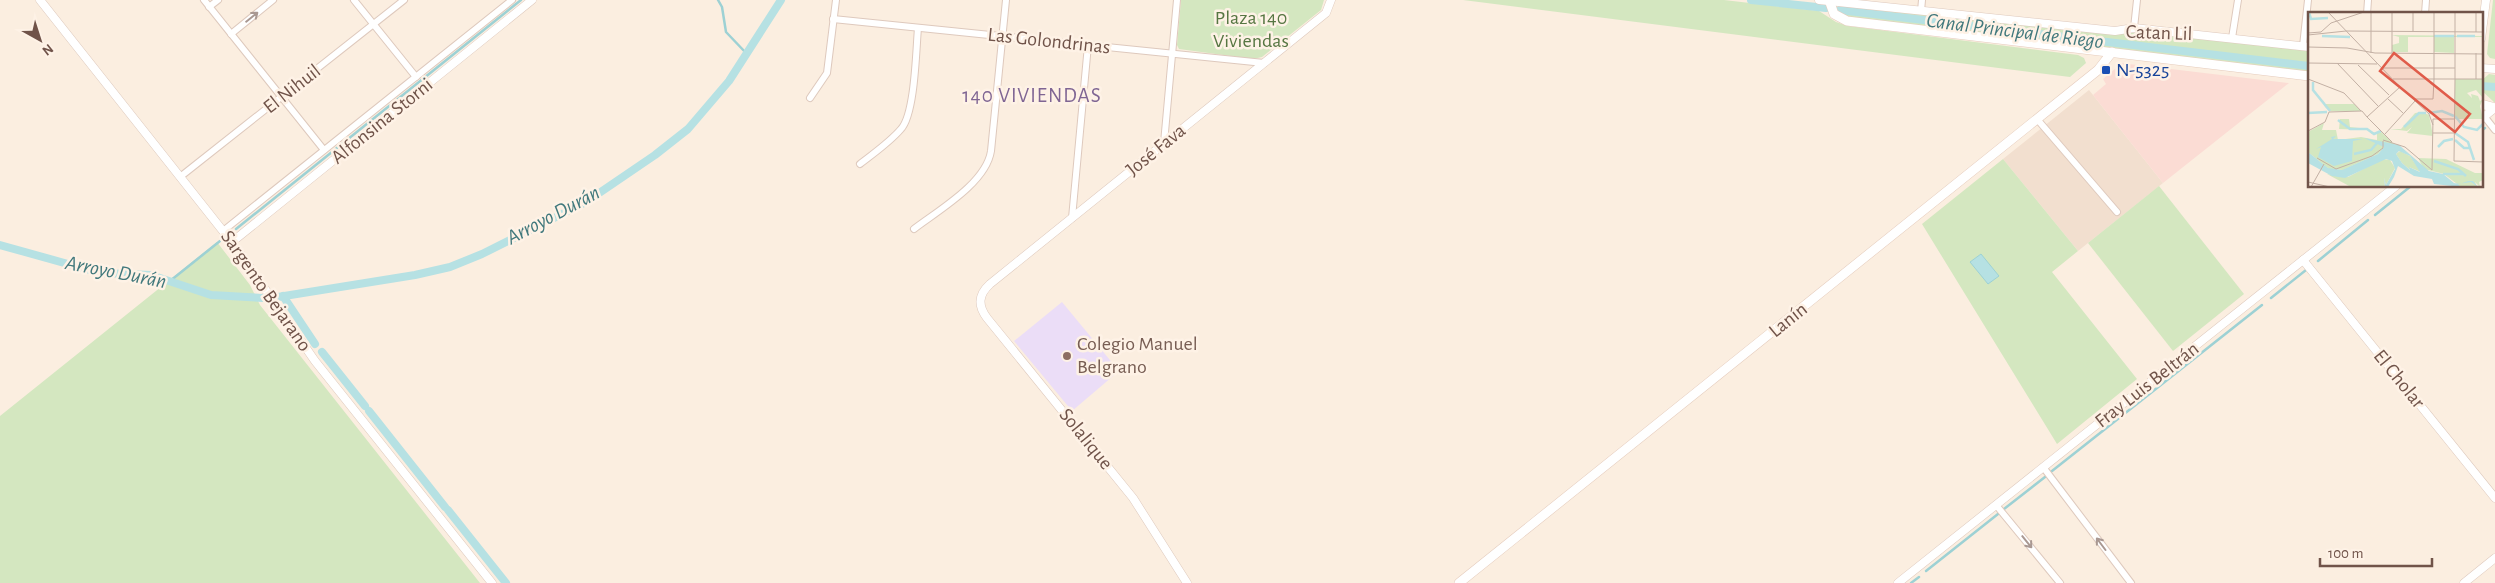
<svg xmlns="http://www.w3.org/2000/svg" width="2495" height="583" font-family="'Alegreya Sans',sans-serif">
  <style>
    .residential { fill: #f2dfcf }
    .commercial { fill: #fbdcd4 }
    .education { fill: #ebddf7 }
    .green { fill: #d4e7c0 }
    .water { fill: #b6e1e3; stroke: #9dd1d4 }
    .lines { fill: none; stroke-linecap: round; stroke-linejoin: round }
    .stream { stroke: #9dd1d4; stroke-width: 2.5 }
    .canal { stroke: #b6e1e3; stroke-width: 8 }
    .minor-casing { stroke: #dec9bd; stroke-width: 8 }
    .tertiary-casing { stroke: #dec9bd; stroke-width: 9 }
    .secondary-casing { stroke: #e5ccbd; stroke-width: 10 }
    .minor { stroke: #fff; stroke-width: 6 }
    .tertiary { stroke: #fff; stroke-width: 8 }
    .secondary { stroke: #fff; stroke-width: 9 }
    .oneway { stroke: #a99892 }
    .transit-dot { fill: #1a4fb4; stroke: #fef2e6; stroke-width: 2 }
    .education-dot { fill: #8d6e63; stroke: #fef2e6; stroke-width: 2 }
    .labels { text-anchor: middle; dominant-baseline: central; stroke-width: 5; stroke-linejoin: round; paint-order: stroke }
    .park-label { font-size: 20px; fill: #567642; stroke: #fef2e6 }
    .street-label { font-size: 20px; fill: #705349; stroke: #fef2e6 }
    .transit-label { font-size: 20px; fill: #164399; stroke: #fef2e6; text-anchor: start }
    .education-label { font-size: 20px; fill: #785e54; stroke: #fef2e6; text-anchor: start }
    .water-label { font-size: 21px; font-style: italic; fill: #41787c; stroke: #fef2e6 }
    .neighbourhood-label { font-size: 21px; letter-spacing: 1px; fill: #7f6593; stroke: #fef2e6 }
    .inset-river { fill: none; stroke: #b6e1e3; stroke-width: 2.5 }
    .inset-road { fill: none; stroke: #c3b0a4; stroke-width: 1 }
    .view { fill: #e05c4a; fill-opacity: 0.15; stroke: #e05c4a; stroke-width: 2.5 }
    .inset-edge { fill: none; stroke: #705349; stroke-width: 2.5 }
  </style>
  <rect width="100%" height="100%" fill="#fbeee0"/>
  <polygon class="residential" points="2089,90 2163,183 2078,251 2003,159"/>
  <polygon class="commercial" points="2122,63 2129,64 2289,83 2163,183 2093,95 2106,84 2103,79"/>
  <polygon class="education" points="1062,302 1119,371 1072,411 1014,341"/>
  <g class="green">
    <polygon points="1181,0 1324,0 1321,10 1262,57 1253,59 1179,49 1177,45"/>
    <polygon points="1463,0 1724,0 1819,11 1836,22 1848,26 2078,55 2084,58 2086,63 2070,77"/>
    <polygon points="2493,0 2495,0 2495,59 2490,58 2487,54"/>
    <polygon points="1845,6 2121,34 2139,32 2309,51 2309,73 1850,18 1841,13 1841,8"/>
    <polygon points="2489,74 2495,75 2495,103 2481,90 2481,81"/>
    <polygon points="2003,159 2078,251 2052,272 2137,379 2057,444 1922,224"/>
    <polygon points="2159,186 2244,294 2173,351 2088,243"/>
    <polygon points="217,242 250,285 260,305 480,583 0,583 0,416"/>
  </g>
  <polygon class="water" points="1981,254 1999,276 1988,284 1970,262"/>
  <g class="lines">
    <g class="stream">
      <polyline points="718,0 722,7 726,32 747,54"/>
      <polyline points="2481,131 2485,128"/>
      <polyline points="2375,215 2411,186"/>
      <polyline points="236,229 521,0"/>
      <polyline points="2318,261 2368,220"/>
      <polyline points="170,281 220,241"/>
      <polyline points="2271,298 2306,270"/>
      <polyline points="2052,471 2262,305"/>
      <polyline points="2004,509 2045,477"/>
      <polyline points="1926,571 1998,514"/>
      <polyline points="1911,583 1919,577"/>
    </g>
    <g class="canal">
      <polyline points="1751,0 1826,8"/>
      <polyline points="1840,10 2309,66"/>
      <polyline points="2481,86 2495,87"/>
      <polyline points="0,245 100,273 151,275 211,295 263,298"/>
      <polyline points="283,296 315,344"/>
      <polyline points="278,297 415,275 450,267 482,254 586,202 655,155 688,129 729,81 781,0"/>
      <polyline points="322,352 365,406"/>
      <polyline points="369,411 445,507"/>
      <polyline points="448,510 506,583"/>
    </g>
    <g class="minor-casing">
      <g id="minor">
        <polyline points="204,0 324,150"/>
        <polyline points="354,0 416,77"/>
        <polyline points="209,7 218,0"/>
        <polyline points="1921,11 1922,0"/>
        <polyline points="2367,14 2368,0"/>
        <polyline points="2425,14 2426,0"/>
        <polyline points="833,19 1264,63"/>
        <polyline points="2134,28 2137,0"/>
        <polyline points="231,34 273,0"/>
        <polyline points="2232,38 2238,0"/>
        <polyline points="2303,46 2308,0"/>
        <polyline points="810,98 827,73 836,0"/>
        <polyline points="2484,116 2495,130"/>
        <polyline points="2037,119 2117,212"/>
        <polyline points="1164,143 1177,0"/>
        <path d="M860,164C874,153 890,142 901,129C915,114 916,50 918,28"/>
        <polyline points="180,177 404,0"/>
        <polyline points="1072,218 1088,45"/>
        <path d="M914,229C939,210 986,183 991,151L1006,0"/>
        <polyline points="223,231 512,0"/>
        <polyline points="2043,467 2131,583"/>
        <polyline points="1996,505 2060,583"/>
      </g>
    </g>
    <g class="tertiary-casing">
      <g id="tertiary">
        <polyline points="40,0 238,250 315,361 492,583"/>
        <polyline points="1819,0 2115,31 2134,28 2309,47"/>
        <polyline points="2481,39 2486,0"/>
        <polyline points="2481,68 2495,69"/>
        <polyline points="2481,119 2495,108"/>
        <polyline points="232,242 532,0"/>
        <polyline points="2303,260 2495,498"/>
        <path d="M1187,583L1133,498L987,318C977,305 979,294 990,284L1326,13L1331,0"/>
        <polyline points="1898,583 2396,186"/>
        <polyline points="2464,583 2495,558"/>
      </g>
    </g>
    <g class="secondary-casing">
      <g id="secondary">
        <polyline points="1829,0 1834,14 1847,21 2309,76"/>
        <polyline points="2481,104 2495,108"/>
        <polyline points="1459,583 2098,70 2112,52"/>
      </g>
    </g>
    <use href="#minor" class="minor"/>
    <use href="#tertiary" class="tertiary"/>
    <use href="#secondary" class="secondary"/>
  </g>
  <defs><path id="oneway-shaft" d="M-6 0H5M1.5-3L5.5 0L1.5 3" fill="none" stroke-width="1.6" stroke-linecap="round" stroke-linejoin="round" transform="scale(1.25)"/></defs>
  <g class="oneway">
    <use href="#oneway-shaft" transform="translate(252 17) rotate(-39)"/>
    <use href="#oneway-shaft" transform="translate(2027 542) rotate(51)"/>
    <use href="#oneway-shaft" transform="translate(2101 544) rotate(-127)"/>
  </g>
  <rect class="transit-dot" x="2101" y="65" width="10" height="10" rx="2.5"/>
  <circle class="education-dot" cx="1067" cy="356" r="5"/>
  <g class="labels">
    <g class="park-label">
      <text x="1251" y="18">Plaza 140<tspan x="1251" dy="23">Viviendas</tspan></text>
    </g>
    <g class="street-label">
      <text transform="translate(2159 33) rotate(2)">Catan Lil</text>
      <text transform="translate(1049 41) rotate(6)">Las Golondrinas</text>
      <text transform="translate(292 89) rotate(-38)">El Nihuil</text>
      <text transform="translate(382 121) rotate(-39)">Alfonsina Storni</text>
      <text transform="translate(1156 150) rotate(-39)">José Fava</text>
      <text transform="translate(266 291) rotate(55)">Sargento Bejarano</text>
      <text transform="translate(1788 320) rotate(-39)">Lanín</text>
      <text transform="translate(2399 379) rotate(51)">El Cholar</text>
      <text transform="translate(2147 385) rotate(-38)">Fray Luis Beltrán</text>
      <text transform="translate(1086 439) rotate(51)">Solalique</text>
    </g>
    <g class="transit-label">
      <text x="2116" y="70">N-5325</text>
    </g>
    <g class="education-label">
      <text x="1077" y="344">Colegio Manuel<tspan x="1077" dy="23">Belgrano</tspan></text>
    </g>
    <g class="water-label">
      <text transform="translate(2015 31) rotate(7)">Canal Principal de Riego</text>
      <text transform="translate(553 215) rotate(-28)">Arroyo Durán</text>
      <text transform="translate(116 272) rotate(11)">Arroyo Durán</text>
    </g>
    <g class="neighbourhood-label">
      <text x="1032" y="95">140 VIVIENDAS</text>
    </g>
  </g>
  <g transform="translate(2308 12)">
    <rect width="175" height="175" fill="#fbeee0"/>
    <path d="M84,23L175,24V25H146V41L126,40V25H100V40H126H84V33L91,31V25ZM147,67H175V86L168,78L159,81L164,86L163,82L170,84L172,89L175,87L172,94L175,107H147ZM15,88L17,92H46L53,99H22L17,95ZM115,100L121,103L125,124L99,121L104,115L99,119L82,117H93L107,101ZM32,107H41L42,115L60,117L66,121L72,119L86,132L77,133L70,142L35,158L21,157L0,140V120L16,111L14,118H28L30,128L53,125L69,128V122H64L60,118L31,117ZM92,139L102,144L113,160L101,155L104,158L101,157L94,151L88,142ZM110,146L138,147L167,161H175V168L171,170L172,175L167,170L169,175H153L136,162L116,157ZM75,147L82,148L87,156L78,173L76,166L77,175H43L19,162L40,165Z" fill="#d4e7c0"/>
    <path d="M28,124L25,127H55L45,129L44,149L26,154L10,145L13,135L8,137L24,127L23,125ZM56,126L91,133L121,159L135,162L146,171L152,172L160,169H165L170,175L163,170L150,172L153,175L126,172L124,167L106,164L90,154L86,165L80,175H77L76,166L78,173L87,157L84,149L78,147L37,166L24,164L0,151V140L20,156L34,158L70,142L76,135ZM91,139L102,144L112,160L101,155L102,158L94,151L88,142Z" fill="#b6e1e3" fill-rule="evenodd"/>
    <path class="inset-river" d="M1,0L3,7L20,6M14,24L42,25M126,24H146M149,24H167M5,70V78L22,99M0,101L19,100M121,101L134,99L146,104M147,104L156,115L169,118L175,112M30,108L42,117H59L66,122L73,119M96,115L111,101H118M147,121L160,130L166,148M147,128L156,136H161M130,135L136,129L145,127M46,142L63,138L69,131M126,149L150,157L158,164M135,162H156"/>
    <path class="inset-road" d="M105,19V0M168,20V0M0,21L13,20L23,11L56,0M0,23L38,19L175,20M0,35L39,36L67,41L175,42M63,41V0M84,41V0M0,51L69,52M29,51L70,94M50,53L81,83M74,56H147M0,67L36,81L53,99M85,67H175M126,67V0M147,67L146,149L175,150M147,67V0M168,67V41M91,74L121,102L125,113M80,87L95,101M107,87H125L126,67M59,105L84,130M125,107H146M0,119L17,110L21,100L54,99L59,105L92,75L20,0M125,121H146M77,122L107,89M75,128L97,135L124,158L125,107M9,146L28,157L64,144L75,136V129M0,170L22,175M3,175L16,152"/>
    <path class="view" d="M86,41L162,102L147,120L72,59Z"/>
    <rect width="175" height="175" class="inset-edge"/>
  </g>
  <g transform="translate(40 40) rotate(141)" stroke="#fef2e6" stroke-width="4" paint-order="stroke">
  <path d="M0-4L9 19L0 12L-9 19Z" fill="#705349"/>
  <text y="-8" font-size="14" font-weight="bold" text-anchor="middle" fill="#705349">N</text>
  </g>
  <path d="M2320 558v8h112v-8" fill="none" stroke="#705349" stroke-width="2.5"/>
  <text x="2328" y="558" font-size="15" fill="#705349" stroke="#fef2e6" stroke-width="4" paint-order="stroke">100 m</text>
</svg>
